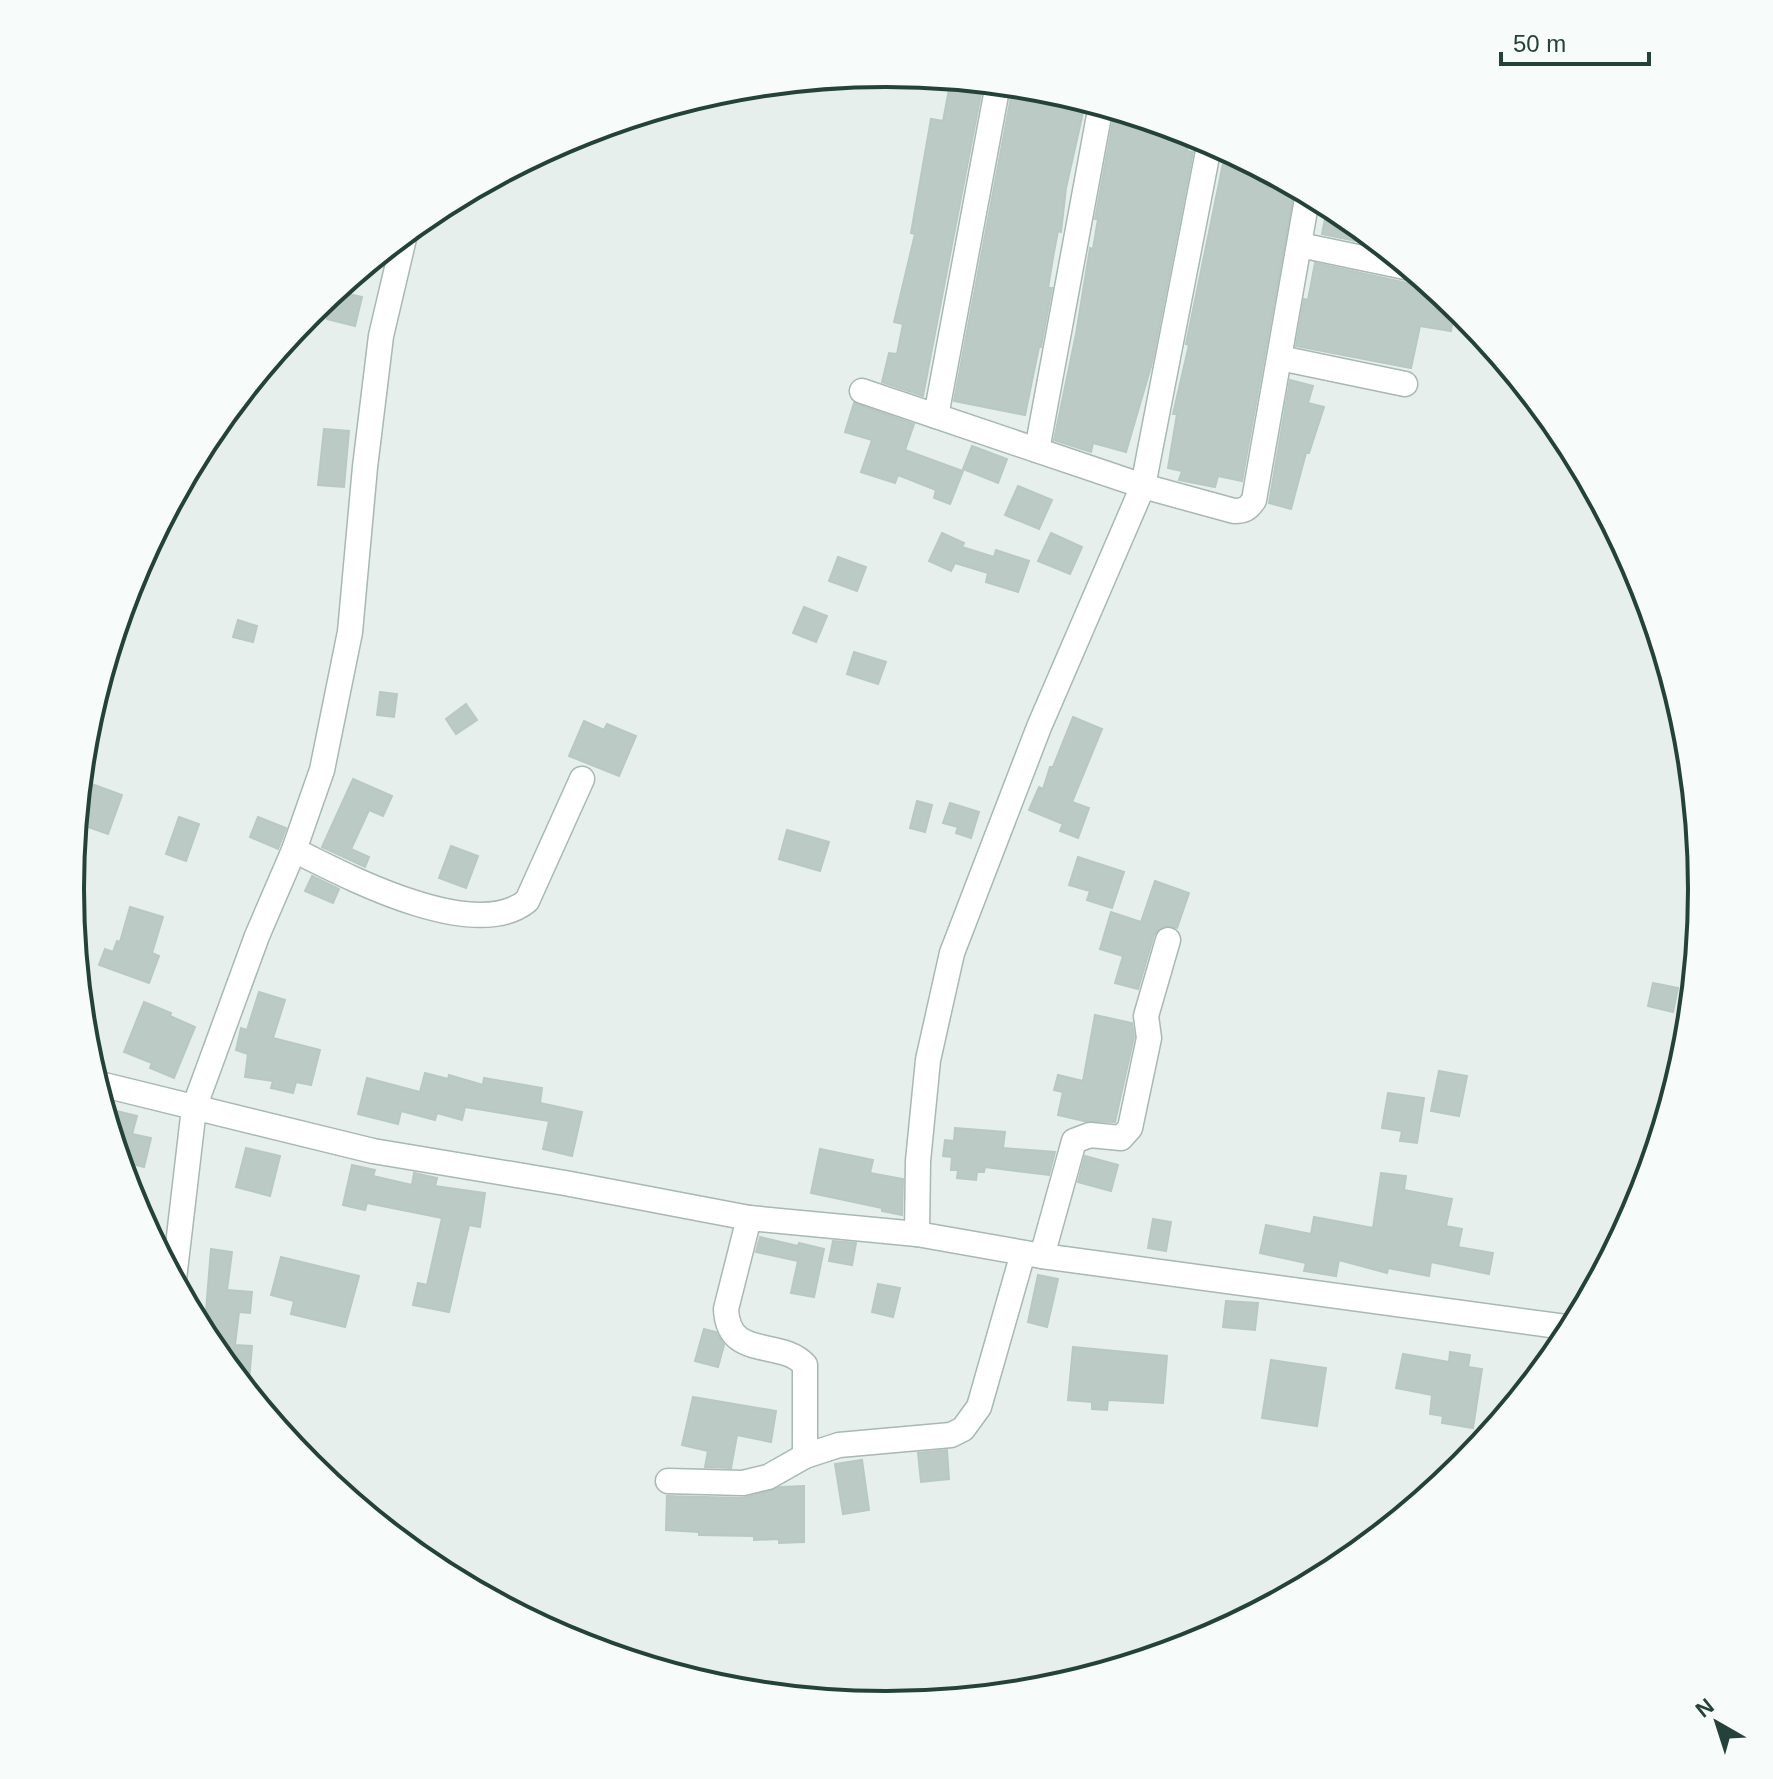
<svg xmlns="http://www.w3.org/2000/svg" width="1773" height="1779" font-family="Helvetica,sans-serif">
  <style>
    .building { fill: #bbcac4; stroke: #b8c9c2; stroke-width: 2 }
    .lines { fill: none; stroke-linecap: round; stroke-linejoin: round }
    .minor-casing { stroke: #a8b8b2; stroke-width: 27 }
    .minor { stroke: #fff; stroke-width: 24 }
    .rim { fill: none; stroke: #24423a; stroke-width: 4 }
  </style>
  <rect width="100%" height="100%" fill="#e6efeb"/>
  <g class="building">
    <polygon points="951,79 983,83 923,396 882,382 889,353 897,354 903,324 894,322 915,234 911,233 931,119 943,121"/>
    <polygon points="1013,86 1085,104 1066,188 1061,232 1058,231 1054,252 1048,288 1052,288 1041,347 1039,347 1025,415 954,401"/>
    <polygon points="1115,110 1191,133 1187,151 1193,152 1152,363 1126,452 1093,443 1091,452 1054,440 1076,334 1090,248 1093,249 1098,219 1095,219"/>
    <polygon points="1226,149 1295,186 1242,481 1218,476 1215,487 1179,480 1182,471 1168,468 1177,414 1173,414 1189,345 1186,344"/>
    <polygon points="1328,204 1340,211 1385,247 1322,234"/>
    <polygon points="1315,263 1407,283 1415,282 1422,277 1455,305 1451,331 1420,326 1411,368 1296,346 1304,299 1308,300"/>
    <polygon points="335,291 362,297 355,326 327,319"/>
    <polygon points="1290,380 1313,386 1308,403 1324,407 1309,453 1306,453 1291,509 1269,503"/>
    <polygon points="854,403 914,424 905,450 963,471 950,504 934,498 936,490 898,475 895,483 861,472 872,440 845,432"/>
    <polygon points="324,429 349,431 344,487 318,485"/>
    <polygon points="972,446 1007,459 998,483 963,469"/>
    <polygon points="1018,486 1052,500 1039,529 1005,515"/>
    <polygon points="942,533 964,543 962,547 994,557 996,550 1029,561 1018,592 986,582 988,573 955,563 951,571 929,561"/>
    <polygon points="1051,533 1082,547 1070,574 1038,561"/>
    <polygon points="838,557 866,567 857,591 829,581"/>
    <polygon points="804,607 827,616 816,642 793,633"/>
    <polygon points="238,620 257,626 253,642 233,637"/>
    <polygon points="854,652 886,662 878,684 847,674"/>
    <polygon points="380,692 397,694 394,717 377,715"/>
    <polygon points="466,704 477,720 456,734 446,719"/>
    <polygon points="1073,717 1102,729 1072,802 1089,808 1078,838 1060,831 1063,824 1029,810 1039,787 1043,789 1050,767 1053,767"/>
    <polygon points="584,721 604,730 607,724 636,736 619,776 569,756"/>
    <polygon points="353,779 392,796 383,816 369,810 351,849 369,857 365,867 322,847"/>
    <polygon points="81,780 122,795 108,834 77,823"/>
    <polygon points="917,801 932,805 925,832 910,828"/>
    <polygon points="950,803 979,812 971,838 956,833 958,827 943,823"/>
    <polygon points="179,817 199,824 186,861 166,854"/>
    <polygon points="258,817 286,828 278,849 250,837"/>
    <polygon points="787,830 829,842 820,871 779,859"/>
    <polygon points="451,846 478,856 466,888 439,878"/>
    <polygon points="1078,857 1124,872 1112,908 1087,900 1090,891 1069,885"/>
    <polygon points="312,876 339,889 333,903 305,891"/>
    <polygon points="1155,881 1189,893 1177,928 1164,926 1154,935 1138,989 1115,983 1123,956 1100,949 1111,912 1141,922"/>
    <polygon points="130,907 163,917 152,953 159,956 149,983 99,965 105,949 113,952 117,941 120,942"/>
    <polygon points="1653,983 1678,988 1673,1012 1648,1006"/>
    <polygon points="259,992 285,1000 273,1038 320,1050 311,1085 296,1082 293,1093 271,1088 273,1081 245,1077 248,1054 236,1050 241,1028 247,1030"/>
    <polygon points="144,1002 171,1013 170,1016 195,1027 174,1078 150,1068 152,1063 124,1052"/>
    <polygon points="1095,1015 1132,1023 1134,1037 1115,1122 1084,1121 1058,1115 1063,1092 1054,1090 1058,1075 1083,1081"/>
    <polygon points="1439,1071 1467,1076 1459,1116 1431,1111"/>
    <polygon points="425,1073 448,1079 449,1075 483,1085 484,1078 542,1088 540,1103 582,1112 572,1156 543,1149 549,1121 465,1107 462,1120 437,1113 435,1120 401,1111 398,1124 358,1114 367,1078 420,1092"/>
    <polygon points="1388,1093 1424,1098 1417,1143 1400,1141 1402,1131 1382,1128"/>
    <polygon points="104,1108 137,1116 132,1134 151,1138 144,1167 120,1161"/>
    <polygon points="955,1128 1005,1132 1003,1148 1055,1152 1049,1175 985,1167 984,1172 977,1172 976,1180 957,1178 958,1170 951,1170 952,1157 943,1156 945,1140 954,1141"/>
    <polygon points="246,1148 280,1156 270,1196 236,1187"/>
    <polygon points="820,1149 873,1160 870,1173 903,1179 902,1215 882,1211 882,1208 811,1193"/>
    <polygon points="1085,1156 1118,1165 1111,1191 1078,1182"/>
    <polygon points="352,1165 375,1170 373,1176 412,1185 414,1173 437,1178 435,1186 485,1193 480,1227 469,1225 449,1312 413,1305 418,1283 427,1285 442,1218 367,1203 365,1210 343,1205"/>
    <polygon points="1381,1173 1406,1176 1404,1190 1452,1199 1446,1226 1462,1229 1458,1247 1493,1253 1489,1274 1431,1262 1429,1276 1388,1268 1387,1273 1339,1260 1336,1276 1304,1271 1306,1263 1260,1253 1266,1225 1311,1234 1314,1217 1373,1228"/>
    <polygon points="1153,1219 1171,1222 1166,1251 1148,1248"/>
    <polygon points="760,1237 798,1246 799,1243 824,1249 814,1297 791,1293 798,1261 756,1252"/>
    <polygon points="833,1241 856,1243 852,1265 829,1261"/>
    <polygon points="211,1249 232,1252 227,1290 252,1292 250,1313 239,1312 235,1345 252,1346 249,1381 238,1380 204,1336"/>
    <polygon points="281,1257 359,1276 345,1327 291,1314 294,1301 271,1295"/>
    <polygon points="1038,1275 1058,1279 1047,1327 1028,1322"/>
    <polygon points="878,1284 900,1288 893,1317 872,1312"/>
    <polygon points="1226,1301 1258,1303 1255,1330 1223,1327"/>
    <polygon points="704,1329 716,1332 724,1345 718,1367 695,1361"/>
    <polygon points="1073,1347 1167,1356 1163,1403 1108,1400 1107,1410 1092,1409 1092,1402 1068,1400"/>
    <polygon points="1450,1352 1470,1355 1468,1367 1482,1369 1473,1428 1442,1423 1443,1416 1430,1414 1432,1395 1396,1388 1403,1354 1449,1362"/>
    <polygon points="1271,1360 1326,1368 1317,1426 1262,1418"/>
    <polygon points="693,1397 776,1411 771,1442 737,1435 731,1468 705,1467 708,1451 682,1445"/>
    <polygon points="947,1450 949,1479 921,1482 918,1453"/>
    <polygon points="862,1460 869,1510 843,1514 835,1464"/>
    <polygon points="804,1486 804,1542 779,1543 779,1539 754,1540 754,1536 699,1535 699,1532 666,1530 667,1496 743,1498 781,1487"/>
  </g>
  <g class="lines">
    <g class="minor-casing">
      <g id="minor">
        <polyline points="1300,245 1410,268"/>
        <polyline points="1280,358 1405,384"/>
        <path d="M862,391L1143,486L1234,511C1244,511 1248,509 1254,500L1308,193"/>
        <polyline points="936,416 998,84"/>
        <polyline points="1037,450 1101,105"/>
        <path d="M294,850C346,876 474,944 527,901L582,779"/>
        <polyline points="96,1083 373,1151 565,1183 749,1218 917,1234 1042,1256 1573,1328"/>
        <path d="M749,1218L726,1309C728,1361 781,1338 805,1365V1456"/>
        <polyline points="917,1234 918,1161 928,1060 952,953 1039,727 1143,486 1210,141"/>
        <polyline points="1042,1256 1074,1141 1090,1135 1121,1138 1130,1128 1149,1038 1146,1016 1168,940"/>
        <polyline points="174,1279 194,1108 257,936 294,850 322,770 350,632 365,467 381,336 405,234"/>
        <polyline points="668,1481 743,1483 768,1477 805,1456 839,1445 951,1435 963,1429 979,1407 1023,1253"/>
      </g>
    </g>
    <use href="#minor" class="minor"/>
  </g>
  <path d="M0 0H1773V1779H0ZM84 889a802 802 0 1 1 1604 0a802 802 0 1 1-1604 0Z" fill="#f7fbf9" fill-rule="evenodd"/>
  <path class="rim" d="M84 889a802 802 0 1 1 1604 0a802 802 0 1 1-1604 0Z"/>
  <g transform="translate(1717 1723) rotate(321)" stroke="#f7fbf9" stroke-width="6" paint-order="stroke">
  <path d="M0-6L14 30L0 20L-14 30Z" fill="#24423a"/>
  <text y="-12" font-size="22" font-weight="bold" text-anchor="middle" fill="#24423a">N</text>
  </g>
  <path d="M1501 52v12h148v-12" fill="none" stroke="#24423a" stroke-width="4"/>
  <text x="1513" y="52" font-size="24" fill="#24423a" stroke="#f7fbf9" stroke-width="6" paint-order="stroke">50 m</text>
</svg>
